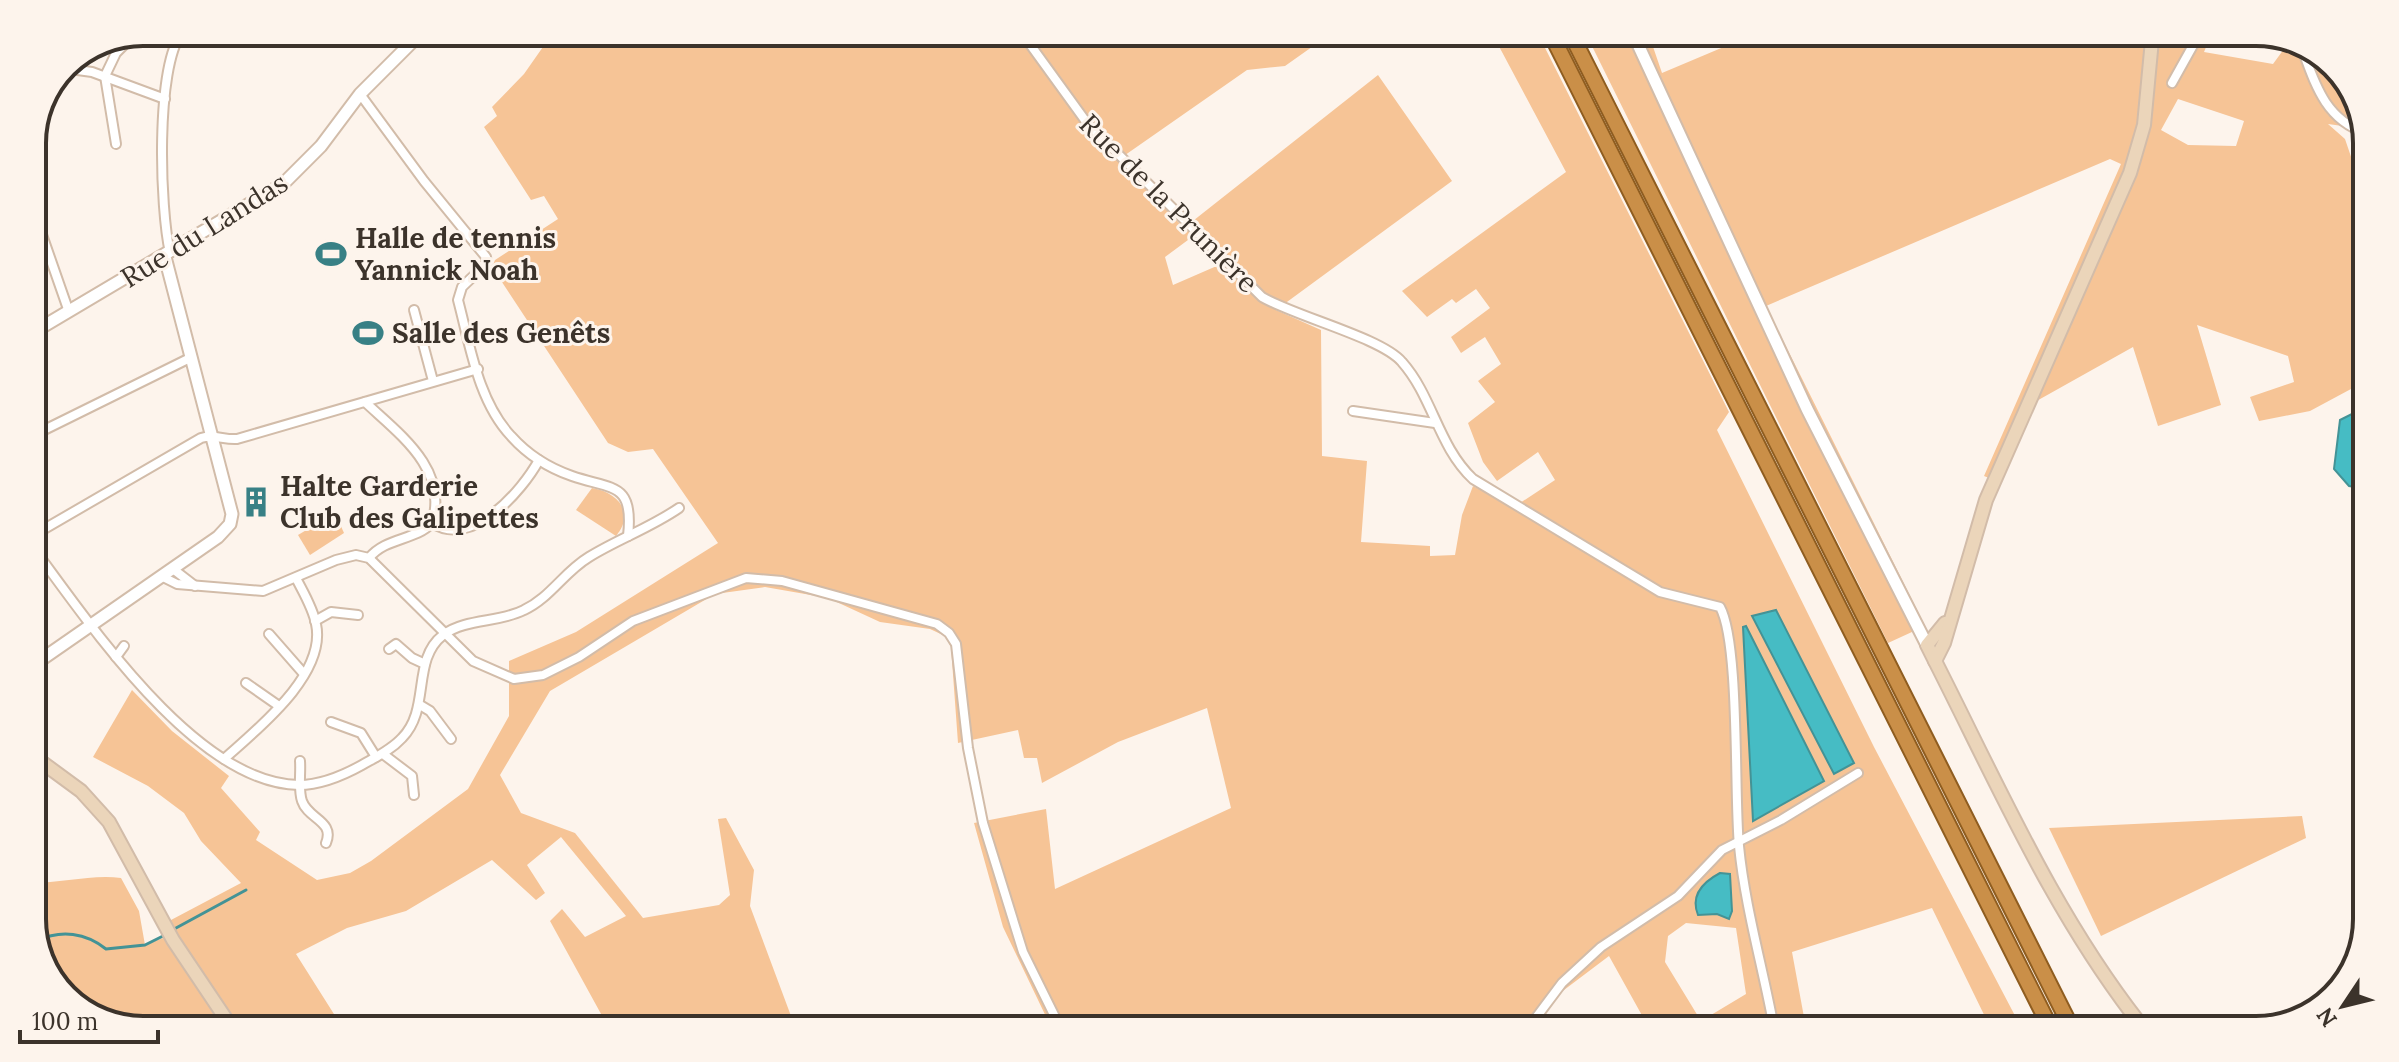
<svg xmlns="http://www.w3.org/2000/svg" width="2399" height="1062" font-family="Lora,serif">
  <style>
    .green { fill: #f6c496; fill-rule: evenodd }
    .water { fill: #46bcc4; stroke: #439396; stroke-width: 2 }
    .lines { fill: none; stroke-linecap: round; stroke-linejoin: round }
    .stream { stroke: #439396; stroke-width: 3 }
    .minor-casing { stroke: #d2bca9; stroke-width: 12 }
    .tertiary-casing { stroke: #d2bca9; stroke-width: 15 }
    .secondary-casing { stroke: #d2bca9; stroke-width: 16 }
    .trunk-casing { stroke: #8f5d20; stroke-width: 18 }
    .minor { stroke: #fff; stroke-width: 8 }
    .tertiary { stroke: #fff; stroke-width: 11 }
    .secondary { stroke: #ebd5ba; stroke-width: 12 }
    .trunk { stroke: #ca8f48; stroke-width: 14 }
    .labels { text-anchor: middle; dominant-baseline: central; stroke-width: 6; stroke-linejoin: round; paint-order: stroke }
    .street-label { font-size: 28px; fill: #3c332b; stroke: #fdf4ec }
    .poi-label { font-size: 28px; font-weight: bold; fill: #3c332b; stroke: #fdf4ec; text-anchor: start }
    .rim { fill: none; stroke: #3c332b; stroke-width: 4 }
  </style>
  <rect width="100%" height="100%" fill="#fdf4ec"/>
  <g class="green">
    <path d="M552,34H669L680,48L698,47L717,34L1326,37L1285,66L1247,70L1118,160L1184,228L1378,75L1452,181L1276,310L1321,330L1322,456L1367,461L1361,542L1430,546V556L1455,555L1462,515L1473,486L1514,507L1555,480L1538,452L1497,481L1483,462L1468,423L1495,402L1478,381L1501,364L1485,337L1461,353L1451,337L1490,308L1476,289L1456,303L1452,299L1427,317L1402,291L1566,172L1494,37L1540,38L1729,412L1717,430L1874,747L2022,1029H1991L1932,908L1792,952L1806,1028H1649L1609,956L1560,993L1537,1027L1050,1025L1003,927L974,823L1046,809L1055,889L1231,808L1207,708L1118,742L1042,783L1037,758H1024L1018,730L958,743L951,647L945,636L930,629L880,622L828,598L765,587L715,594L550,691L500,775L521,813L575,833L643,918L719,905L730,895L718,819L726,818L754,870L750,906L794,1024L606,1023L550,921L562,909L585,937L626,916L561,837L527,865L545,893L536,900L492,860L406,911L347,928L296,954L339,1022L100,1021L51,981L32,927V883C61,883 94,874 121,878L139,911L145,945L163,938L171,920L241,883L201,841L184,813L148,786L93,757L132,690L172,731L229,776L221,788L260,832L256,840L317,880L350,873L371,861L468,789L509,716V661L576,632L718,543L653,449L628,452L608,443L492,267L495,260L558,219L544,196L531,200L484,127L497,116L492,107L524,74ZM1192,237L1219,265L1173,285L1165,257ZM1686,923L1736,928L1746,994L1701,1021L1665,962L1668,936Z"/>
    <path d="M1588,38H1650L1662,73L1745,38L2209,40L2204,52L2273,64L2289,42L2299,41L2348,81L2364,129L2328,124L2345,139L2366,201L2364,382L2310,411L2259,421L2250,397L2294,382L2288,356L2197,325L2221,405L2158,426L2133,347L2033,403L2001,483L1984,476L2121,164L2110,159L1766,306L1925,626L1888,643ZM2178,99L2244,121L2236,146L2188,145L2161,130Z"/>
    <path d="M592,488C617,492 636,512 616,536L576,510Z"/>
    <polygon points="335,513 344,533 310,555 298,535"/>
    <polygon points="2302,816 2306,838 2101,936 2049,828"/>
  </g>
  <g class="water">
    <polygon points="2364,408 2363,488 2349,486 2334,469 2340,420"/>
    <polygon points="1776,610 1854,763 1834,774 1752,616"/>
    <polygon points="1746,626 1824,781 1753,821 1743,627"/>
    <path d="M1720,873L1730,874L1732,911L1729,919L1717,914L1698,915C1690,895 1703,882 1720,873Z"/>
  </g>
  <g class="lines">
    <g class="stream">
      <polyline points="176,928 246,890"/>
      <path d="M37,941C61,929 86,933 106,949L145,945L163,936"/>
    </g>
    <g class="minor-casing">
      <g id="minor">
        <path d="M1024,36L1087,123L1262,297C1297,317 1382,338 1402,362C1433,397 1438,446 1473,479L1660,592L1720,607C1740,643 1734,796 1739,846C1745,907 1763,968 1774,1028"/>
        <path d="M2299,41C2314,80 2323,119 2366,133"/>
        <polyline points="63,68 92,72 165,99"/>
        <polyline points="105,76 116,144"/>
        <polyline points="105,76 116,53 133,36"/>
        <polyline points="2172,83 2196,40"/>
        <path d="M360,94L424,181L486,257L487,263L462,287L458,300C470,345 478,401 511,436C527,454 549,468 572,476C613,490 634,482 628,536"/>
        <polyline points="32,206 69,312"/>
        <path d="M170,253C160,208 155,69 182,32"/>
        <polyline points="414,310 433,381"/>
        <path d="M365,402C399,434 449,469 432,523"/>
        <polyline points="1353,411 1435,423"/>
        <polyline points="32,436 192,357"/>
        <path d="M32,536L201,438C214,434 224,440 237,439L478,369"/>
        <path d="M32,546C88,621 196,784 299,785C321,785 344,775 362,765C376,757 391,750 402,738C431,709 411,660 443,635C466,618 499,623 524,610C550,598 564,572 589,557C618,539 650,528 679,508"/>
        <path d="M369,558C386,537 415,541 432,523C472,549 522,491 539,460"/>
        <polyline points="173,569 195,586"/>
        <polyline points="163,577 177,584 263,591 336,560 356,555 369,558 473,661 514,679 543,675 579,657 633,621 746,578 782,581 937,624 949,633 956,644 968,748 983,823 1023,952 1059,1025"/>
        <polyline points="315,621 331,612 358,615"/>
        <polyline points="269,634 304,674"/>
        <polyline points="389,649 396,644 412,658 425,664"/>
        <polyline points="116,657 124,646"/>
        <polyline points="246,683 279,706"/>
        <polyline points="420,705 430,711 451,739"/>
        <polyline points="331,722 361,733 376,757"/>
        <polyline points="383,754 412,776 414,795"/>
        <path d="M224,759C256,730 327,675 316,624C313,608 303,592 296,578"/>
        <path d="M300,761C301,773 298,790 302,801C308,819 335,821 326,843"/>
        <polyline points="1529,1027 1562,983 1601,947 1678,896 1722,850 1781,820 1858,773"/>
      </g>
    </g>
    <g class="tertiary-casing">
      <g id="tertiary">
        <polyline points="1635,38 1807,409 1927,645"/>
        <polyline points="32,333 283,184 321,146 360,94 421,33"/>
        <polyline points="32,666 218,537 230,524 232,514 165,257"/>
      </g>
    </g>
    <g class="secondary-casing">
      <g id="secondary">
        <path d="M1945,623L1927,645L1935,661C1999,787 2056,919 2145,1030"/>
        <polyline points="1935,661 1944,643 1986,500 2130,173 2144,125 2152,40"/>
        <polyline points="32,755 81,791 109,822 173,940 228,1022"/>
      </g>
    </g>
    <g class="trunk-casing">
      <g id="trunk">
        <polyline points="1553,38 2051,1029"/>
        <polyline points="1573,38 2072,1029"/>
      </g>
    </g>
    <use href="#minor" class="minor"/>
    <use href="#tertiary" class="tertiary"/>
    <use href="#secondary" class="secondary"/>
    <use href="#trunk" class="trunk"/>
  </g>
  <defs>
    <g id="stadium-bare" transform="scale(2.4)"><path d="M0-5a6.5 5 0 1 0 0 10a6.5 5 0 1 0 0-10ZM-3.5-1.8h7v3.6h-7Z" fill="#388085" stroke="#fdf4ec" stroke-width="2.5" paint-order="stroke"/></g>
    <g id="building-bare" transform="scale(2.4)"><path d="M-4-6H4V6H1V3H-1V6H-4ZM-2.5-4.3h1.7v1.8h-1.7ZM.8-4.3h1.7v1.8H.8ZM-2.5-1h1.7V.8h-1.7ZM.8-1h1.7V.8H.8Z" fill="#388085" stroke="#fdf4ec" stroke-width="2.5" paint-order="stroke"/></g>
  </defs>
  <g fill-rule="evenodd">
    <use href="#stadium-bare" x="331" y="254"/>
    <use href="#stadium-bare" x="368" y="333"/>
    <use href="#building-bare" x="256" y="502"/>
  </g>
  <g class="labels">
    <g class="street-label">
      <text transform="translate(1169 203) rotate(45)">Rue de la Prunière</text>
      <text transform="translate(204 230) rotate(-32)">Rue du Landas</text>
    </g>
    <g class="poi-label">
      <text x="355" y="238">Halle de tennis<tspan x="355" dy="32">Yannick Noah</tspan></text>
      <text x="392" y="333">Salle des Genêts</text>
      <text x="280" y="486">Halte Garderie<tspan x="280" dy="32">Club des Galipettes</tspan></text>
    </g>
  </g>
  <path d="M0 0H2399V1062H0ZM143 46H2256A97 97 0 0 1 2353 143V919A97 97 0 0 1 2256 1016H143A97 97 0 0 1 46 919V143A97 97 0 0 1 143 46Z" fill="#fdf4ec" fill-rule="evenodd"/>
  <path class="rim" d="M143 46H2256A97 97 0 0 1 2353 143V919A97 97 0 0 1 2256 1016H143A97 97 0 0 1 46 919V143A97 97 0 0 1 143 46Z"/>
  <g transform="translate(2343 1006) rotate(235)" stroke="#fdf4ec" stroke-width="6" paint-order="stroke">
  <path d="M0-6L14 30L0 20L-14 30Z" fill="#3c332b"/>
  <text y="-12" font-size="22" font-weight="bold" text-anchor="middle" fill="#3c332b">N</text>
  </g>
  <path d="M20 1030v12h138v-12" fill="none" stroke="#3c332b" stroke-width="4"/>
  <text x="32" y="1030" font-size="24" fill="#3c332b" stroke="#fdf4ec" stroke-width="6" paint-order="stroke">100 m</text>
</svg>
